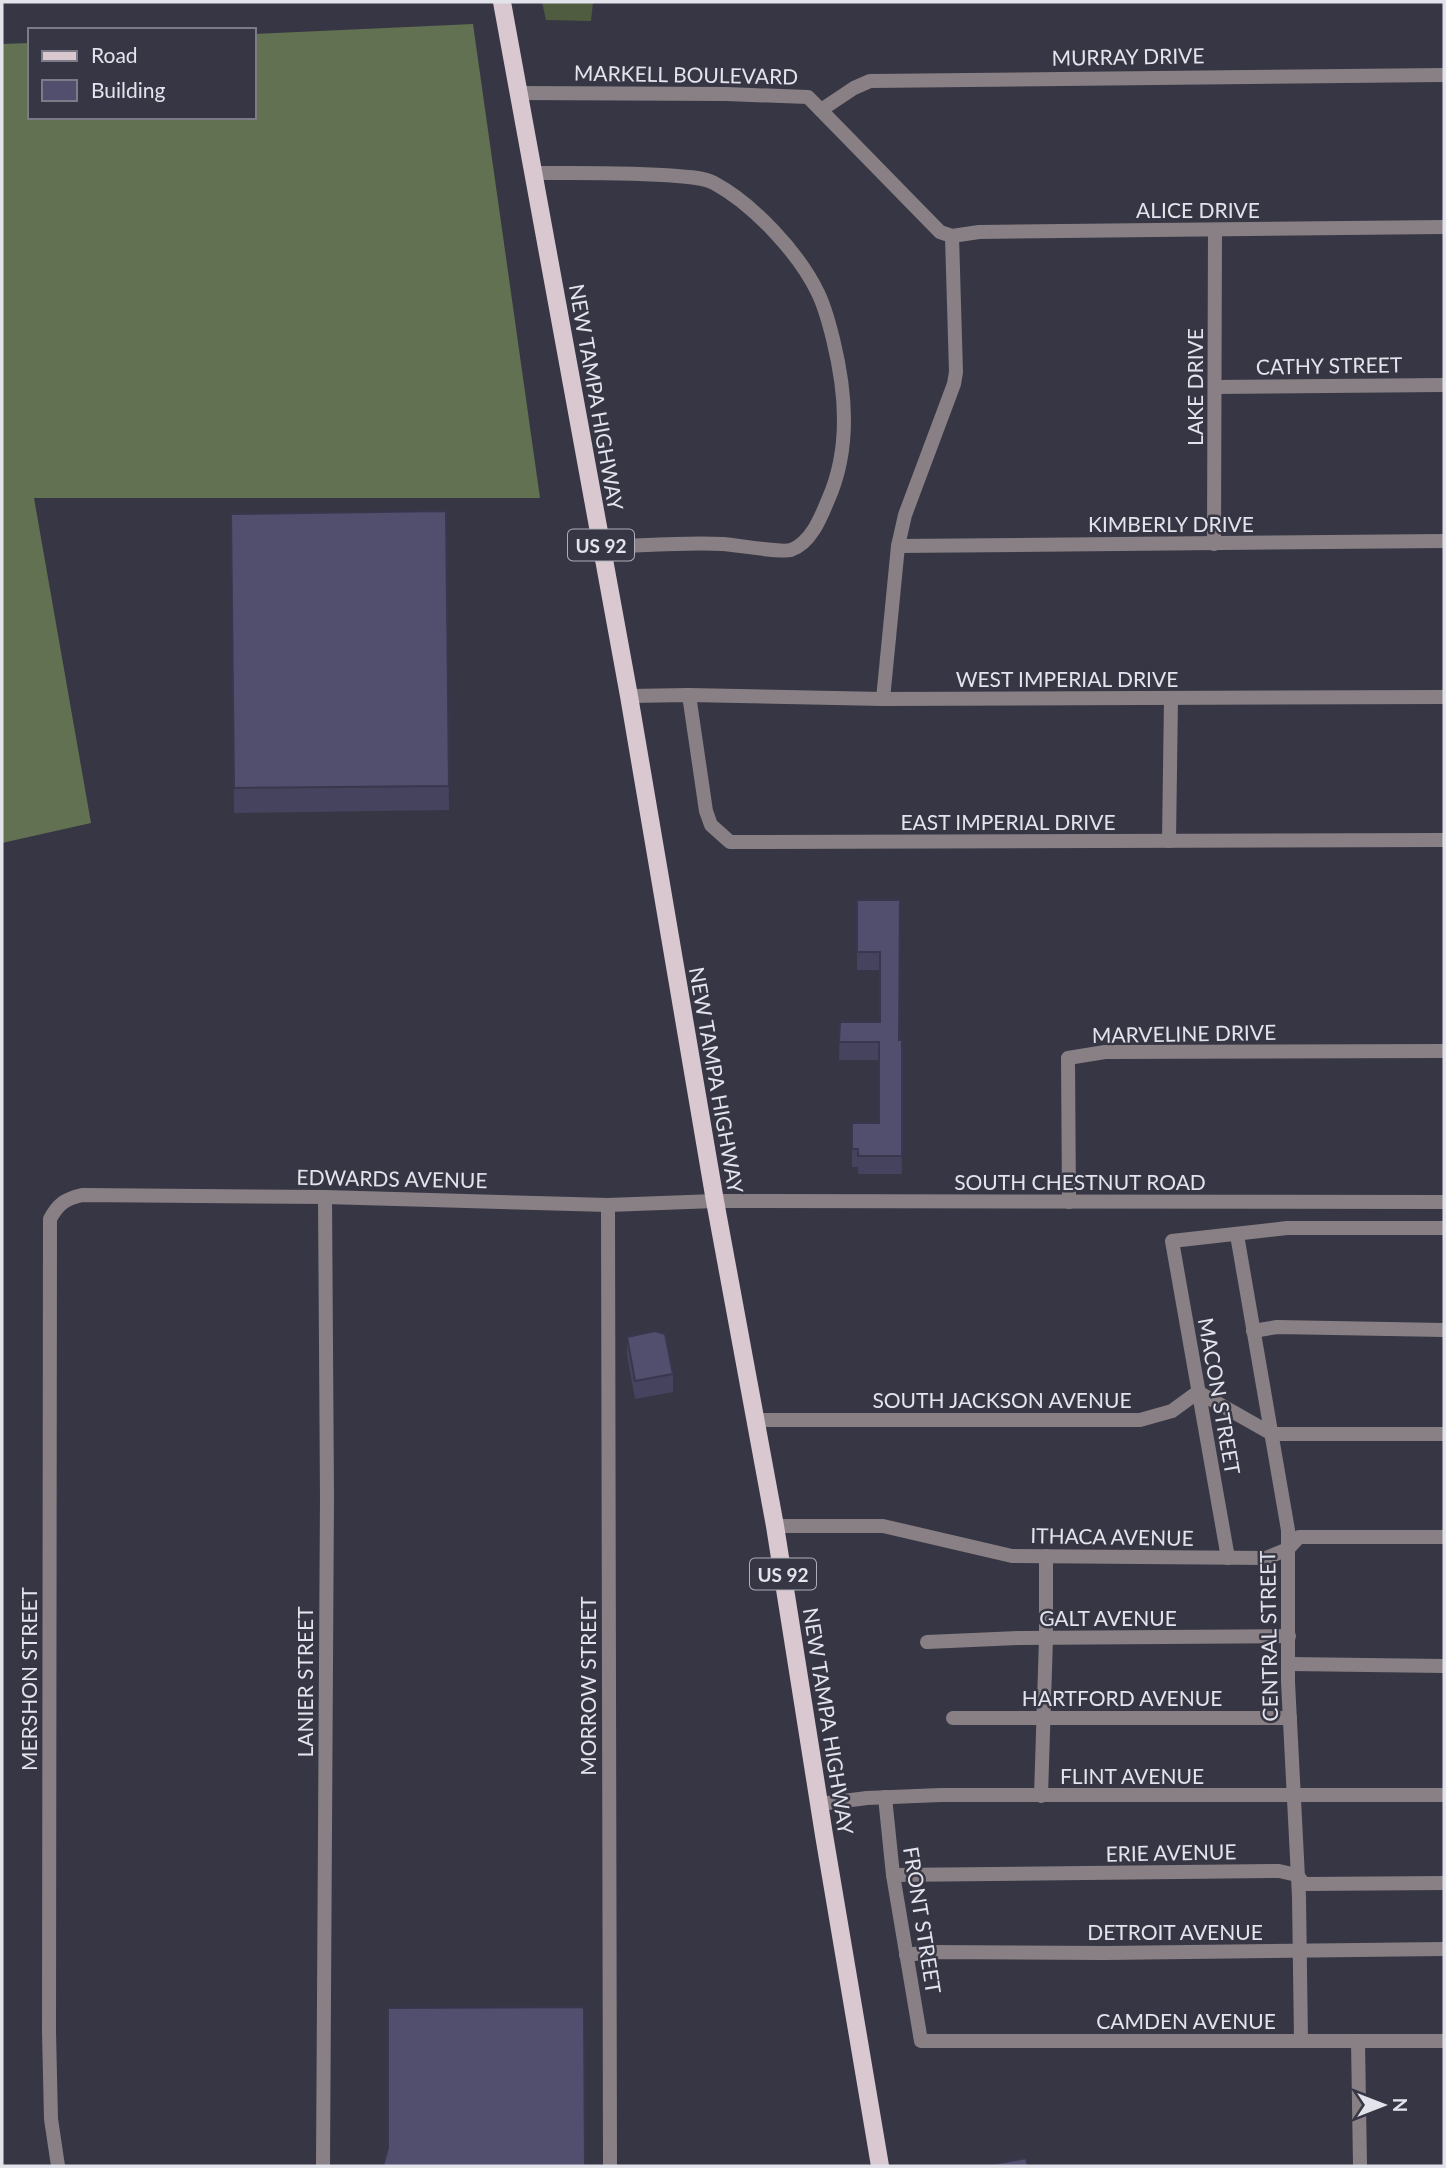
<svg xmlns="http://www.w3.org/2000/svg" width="1446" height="2168" font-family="Lato,sans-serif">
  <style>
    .green { fill: #4f5c3f }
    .forest { fill: #627151 }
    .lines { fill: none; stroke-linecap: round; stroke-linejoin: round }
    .minor { stroke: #888084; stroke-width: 14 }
    .tertiary { stroke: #888084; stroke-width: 14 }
    .primary { stroke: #d9c8d0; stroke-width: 18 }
    .wall { fill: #46435f }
    .building { fill: #514e6e; stroke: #39374d; stroke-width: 2 }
    .labels { text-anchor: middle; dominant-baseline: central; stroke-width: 5; stroke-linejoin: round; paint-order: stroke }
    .shield { fill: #373644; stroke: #afafba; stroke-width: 2 }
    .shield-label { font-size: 19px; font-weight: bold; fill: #e3e3ec }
    .street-label { font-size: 21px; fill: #e3e3ec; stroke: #373644 }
  </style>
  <rect width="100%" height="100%" fill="#373644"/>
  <polygon class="green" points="542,2 593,2 591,21 546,20"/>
  <polygon class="forest" points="473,24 540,498 34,498 91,823 2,843 2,44 30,43 30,117 254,117 254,34"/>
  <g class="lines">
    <g class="minor">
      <polyline points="518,93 726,94 808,97 940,232 952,236 979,232 1444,227"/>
      <polyline points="821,110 854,88 870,81 1444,75"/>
      <path d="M534,173C582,173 630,172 677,176C689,177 703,177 714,183C753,204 799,253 818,293C825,307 829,323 833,339C846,392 851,448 828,500C821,517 811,543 791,550C780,553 737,545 723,544C683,542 641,546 601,547"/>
      <polyline points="1215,387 1444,385"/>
      <polyline points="1214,544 1215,230"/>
      <polyline points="898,546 1444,541"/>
      <polyline points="689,695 706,811 711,825 730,842 1444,840"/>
      <polyline points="629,696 689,695 883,699 1444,697"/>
      <polyline points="883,699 898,546 905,515 954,384 956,372 952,236"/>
      <polyline points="1169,841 1171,698"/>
      <polyline points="1069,1202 1068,1058 1105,1052 1444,1051"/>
      <polyline points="608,1205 610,2166"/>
      <polyline points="1237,1235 1288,1530 1288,1682 1299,1897 1301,2040"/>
      <polyline points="1253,1331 1277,1327 1444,1330"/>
      <polyline points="756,1420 1140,1420 1172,1411 1198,1392 1272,1434 1444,1434"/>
      <polyline points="775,1526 883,1526 1012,1556 1266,1558 1288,1549 1299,1537 1444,1537"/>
      <polyline points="1228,1558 1172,1241 1287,1228 1444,1228"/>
      <polyline points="927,1642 1019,1638 1289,1636"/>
      <polyline points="1290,1664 1444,1666"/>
      <polyline points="953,1718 1290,1718"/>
      <polyline points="1041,1796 1046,1638 1046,1556"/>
      <polyline points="885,1797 893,1875 921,2041 1444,2041"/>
      <polyline points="820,1804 867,1798 941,1795 1444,1795"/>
      <polyline points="893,1875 1279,1871 1297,1875 1304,1884 1444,1883"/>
      <polyline points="906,1955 930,1952 1105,1953 1444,1949"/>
      <polyline points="1358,2041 1360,2166"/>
      <path d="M58,2166L51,2119L49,2032L50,1219C58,1204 65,1199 82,1195L325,1197L608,1205L715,1201"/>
      <polyline points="323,2166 327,1495 325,1197"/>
    </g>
    <polyline class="tertiary" points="715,1201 1444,1202"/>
    <polyline class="primary" points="502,2 629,696 715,1201 775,1526 824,1835 880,2166"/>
  </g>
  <g class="wall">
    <polygon points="446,511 449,810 234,813 231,514"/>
    <polygon points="857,900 900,900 899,1040 902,1174 858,1174 858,1167 852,1167 852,1123 879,1123 879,1060 839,1060 840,1022 880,1022 880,970 857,970"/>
    <polygon points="627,1337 673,1374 673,1392 635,1399 627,1355"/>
  </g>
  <g class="building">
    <polygon points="446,511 449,786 234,788 231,514"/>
    <polygon points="857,900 900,900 899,1040 902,1040 902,1156 858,1156 858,1149 852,1149 852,1123 879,1123 879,1042 839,1042 840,1022 880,1022 880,952 857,952"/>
    <polygon points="655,1331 665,1334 673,1374 635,1381 627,1337"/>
    <polygon points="584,2007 585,2166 350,2166 383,2166 388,2148 388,2008"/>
    <polygon points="1026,2158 1028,2166 995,2166 994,2164"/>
  </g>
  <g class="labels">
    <g class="shield">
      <rect x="568" y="529.5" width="66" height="31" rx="5"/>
      <rect x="750" y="1558.5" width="66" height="31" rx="5"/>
    </g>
    <g class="shield-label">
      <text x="601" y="545">US 92</text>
      <text x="783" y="1574">US 92</text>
    </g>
    <g class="street-label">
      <text transform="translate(1128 56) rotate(-1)">MURRAY DRIVE</text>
      <text transform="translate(686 74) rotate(1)">MARKELL BOULEVARD</text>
      <text x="1198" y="209">ALICE DRIVE</text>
      <text transform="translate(1329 365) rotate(-1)">CATHY STREET</text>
      <text transform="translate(1194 387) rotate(-90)">LAKE DRIVE</text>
      <text transform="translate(597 397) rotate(80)">NEW TAMPA HIGHWAY</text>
      <text x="1171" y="523">KIMBERLY DRIVE</text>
      <text x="1067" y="678">WEST IMPERIAL DRIVE</text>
      <text x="1008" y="821">EAST IMPERIAL DRIVE</text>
      <text transform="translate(1184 1033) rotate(-1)">MARVELINE DRIVE</text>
      <text transform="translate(717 1080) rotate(80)">NEW TAMPA HIGHWAY</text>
      <text transform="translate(392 1178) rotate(1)">EDWARDS AVENUE</text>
      <text x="1080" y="1181">SOUTH CHESTNUT ROAD</text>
      <text transform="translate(1220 1396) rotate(80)">MACON STREET</text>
      <text x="1002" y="1399">SOUTH JACKSON AVENUE</text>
      <text transform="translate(1112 1536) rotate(1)">ITHACA AVENUE</text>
      <text x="1108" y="1617">GALT AVENUE</text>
      <text transform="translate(1268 1636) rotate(-91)">CENTRAL STREET</text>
      <text transform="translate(28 1679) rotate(-90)">MERSHON STREET</text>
      <text transform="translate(304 1682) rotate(-90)">LANIER STREET</text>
      <text transform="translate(587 1686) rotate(-90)">MORROW STREET</text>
      <text x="1122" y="1697">HARTFORD AVENUE</text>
      <text transform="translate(829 1721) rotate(81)">NEW TAMPA HIGHWAY</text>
      <text x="1132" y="1775">FLINT AVENUE</text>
      <text transform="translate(1171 1852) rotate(-1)">ERIE AVENUE</text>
      <text transform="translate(923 1920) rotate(81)">FRONT STREET</text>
      <text x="1175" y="1931">DETROIT AVENUE</text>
      <text x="1186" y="2020">CAMDEN AVENUE</text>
    </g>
  </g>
  <rect width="1446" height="2168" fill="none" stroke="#e3e3ec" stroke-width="7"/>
  <rect x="28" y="28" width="228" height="91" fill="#373644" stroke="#7c7b87" stroke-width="2"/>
  <rect x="42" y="51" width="35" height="10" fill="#d9c8d0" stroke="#7c7b87" stroke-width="2"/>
  <text x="91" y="63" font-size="21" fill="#e3e3ec">Road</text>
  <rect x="42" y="80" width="35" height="21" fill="#514e6e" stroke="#7c7b87" stroke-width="2"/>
  <text x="91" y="98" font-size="21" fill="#e3e3ec">Building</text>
  <g transform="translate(1383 2105) rotate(90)" stroke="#373644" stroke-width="5" paint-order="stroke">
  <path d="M0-5L12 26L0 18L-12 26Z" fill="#e3e3ec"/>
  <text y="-10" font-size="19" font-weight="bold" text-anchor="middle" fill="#e3e3ec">N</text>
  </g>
</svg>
